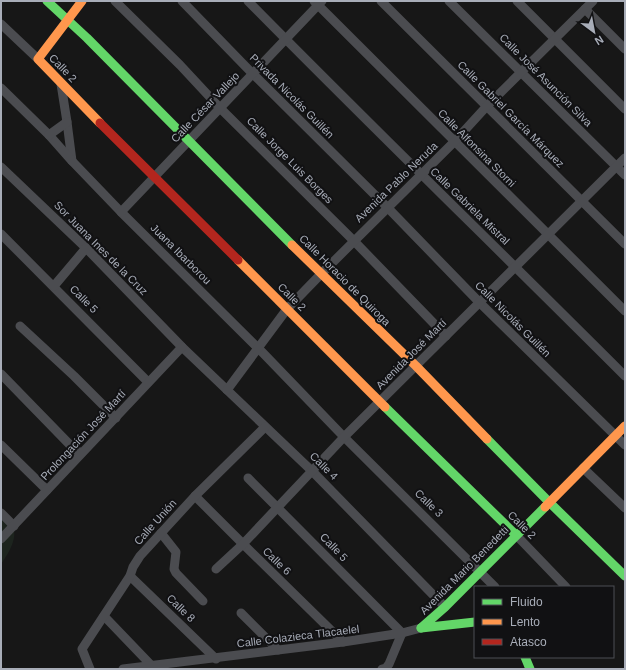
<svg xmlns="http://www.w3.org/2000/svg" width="626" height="670" font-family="Arial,sans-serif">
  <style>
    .green { fill: #1d241e }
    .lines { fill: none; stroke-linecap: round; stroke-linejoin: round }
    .street { stroke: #4b4c50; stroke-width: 9 }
    .fast { stroke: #63d668; stroke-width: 9 }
    .slow { stroke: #ff974d; stroke-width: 9 }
    .jam { stroke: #b3261e; stroke-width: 9 }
    .labels { text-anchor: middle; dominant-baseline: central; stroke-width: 4; stroke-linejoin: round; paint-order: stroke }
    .street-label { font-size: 11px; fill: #a8adb8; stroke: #111113 }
  </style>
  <rect width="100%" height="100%" fill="#171717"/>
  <path class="green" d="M1,512C4,516 9,520 12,524C19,537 9,553 1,564Z"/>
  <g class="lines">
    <g class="street">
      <polyline points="115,1 180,65 220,108 354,241 446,336"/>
      <polyline points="182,1 253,74 387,207 480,303 625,445"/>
      <path d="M248,1C372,127 500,251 625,376"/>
      <polyline points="314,1 625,311"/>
      <polyline points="381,1 625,244"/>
      <polyline points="449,1 625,175"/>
      <polyline points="517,1 625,109"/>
      <polyline points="585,9 625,49"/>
      <polyline points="1,24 38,59"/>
      <polyline points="61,84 67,122 72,161"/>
      <polyline points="1,88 49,135 72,161 121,212 263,353 344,437 495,587"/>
      <polyline points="49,135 67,122"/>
      <polyline points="1,167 86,248 182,347 313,472 445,607"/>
      <polyline points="121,212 322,1"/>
      <polyline points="1,234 148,382"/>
      <polyline points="54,286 86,248"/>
      <polyline points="20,326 74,376 116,418"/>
      <polyline points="1,374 74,449 81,453"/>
      <polyline points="227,390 287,309 321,274 454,142 486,107 593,1"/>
      <polyline points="1,445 47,490"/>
      <polyline points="583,468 625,508"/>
      <polyline points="248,478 402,633 389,664 386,668 382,669"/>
      <polyline points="195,496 243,544 343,642"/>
      <polyline points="1,513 14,526"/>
      <polyline points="161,533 176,552 174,569 176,573 203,601"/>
      <polyline points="516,535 566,587"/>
      <polyline points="1,539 182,347"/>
      <polyline points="216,569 243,544 344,437 625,158"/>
      <polyline points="130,576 216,659"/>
      <polyline points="241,613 278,650"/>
      <polyline points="104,616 151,665"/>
      <polyline points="90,669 82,649 130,576 133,567 140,556 195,496 265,427"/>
      <polyline points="123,669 343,642 402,633 421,628"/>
    </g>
    <g class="fast">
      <polyline points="47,1 87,38 292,245"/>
      <polyline points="385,407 516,535"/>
      <polyline points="487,439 549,502 625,576"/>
      <polyline points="421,628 445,607 545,507"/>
      <polyline points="421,628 475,622"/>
      <polyline points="525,657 530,669"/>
    </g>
    <g class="slow">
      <polyline points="82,1 38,59 100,123"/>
      <polyline points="292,245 416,366 487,439"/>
      <polyline points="238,260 385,407"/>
      <polyline points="545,507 625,426"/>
    </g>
    <polyline class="jam" points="100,123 238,260"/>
  </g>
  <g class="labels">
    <g class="street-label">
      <text transform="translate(63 68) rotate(46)">Calle 2</text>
      <text transform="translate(546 80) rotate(45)">Calle José Asunción Silva</text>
      <text transform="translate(292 96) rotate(45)">Privada Nicolás Guillén</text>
      <text transform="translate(205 107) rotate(-46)">Calle César Vallejo</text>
      <text transform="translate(511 114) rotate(45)">Calle Gabriel García Márquez</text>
      <text transform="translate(477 148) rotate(45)">Calle Alfonsina Storni</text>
      <text transform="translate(290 160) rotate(45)">Calle Jorge Luis Borges</text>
      <text transform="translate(396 182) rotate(-44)">Avenida Pablo Neruda</text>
      <text transform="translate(470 206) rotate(44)">Calle Gabriela Mistral</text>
      <text transform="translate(101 248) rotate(45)">Sor Juana Ines de la Cruz</text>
      <text transform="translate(181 254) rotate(45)">Juana Ibarborou</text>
      <text transform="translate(345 280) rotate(45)">Calle Horacio de Quiroga</text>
      <text transform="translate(292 297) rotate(45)">Calle 2</text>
      <text transform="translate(84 299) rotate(45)">Calle 5</text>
      <text transform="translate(513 319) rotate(45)">Calle Nicolás Guillén</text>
      <text transform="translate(411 354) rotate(-45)">Avenida José Martí</text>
      <text transform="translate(83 435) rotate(-47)">Prolongación José Martí</text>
      <text transform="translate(324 466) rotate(45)">Calle 4</text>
      <text transform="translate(429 503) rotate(44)">Calle 3</text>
      <text transform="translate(155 522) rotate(-48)">Calle Unión</text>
      <text transform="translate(522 525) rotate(45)">Calle 2</text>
      <text transform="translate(334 547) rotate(46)">Calle 5</text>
      <text transform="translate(277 561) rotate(44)">Calle 6</text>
      <text transform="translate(464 570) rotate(-45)">Avenida Mario Benedetti</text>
      <text transform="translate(181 608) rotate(44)">Calle 8</text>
      <text transform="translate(298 636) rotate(-7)">Calle Colazieca Tlacaelel</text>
    </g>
  </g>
  <rect width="626" height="670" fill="none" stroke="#a8adb8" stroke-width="4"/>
  <rect x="474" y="586" width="140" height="72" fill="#111113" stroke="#4d4f55"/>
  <rect x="482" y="599" width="20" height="6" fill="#63d668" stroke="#4d4f55"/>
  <text x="510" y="606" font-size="12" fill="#a8adb8">Fluido</text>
  <rect x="482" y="619" width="20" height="6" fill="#ff974d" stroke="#4d4f55"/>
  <text x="510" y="626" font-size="12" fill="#a8adb8">Lento</text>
  <rect x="482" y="639" width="20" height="6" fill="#b3261e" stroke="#4d4f55"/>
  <text x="510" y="646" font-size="12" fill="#a8adb8">Atasco</text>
  <g transform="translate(594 32) rotate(148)" stroke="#111113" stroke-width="3" paint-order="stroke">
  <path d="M0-3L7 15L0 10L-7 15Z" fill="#a8adb8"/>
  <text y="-6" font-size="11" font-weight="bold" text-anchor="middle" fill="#a8adb8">N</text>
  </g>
</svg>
